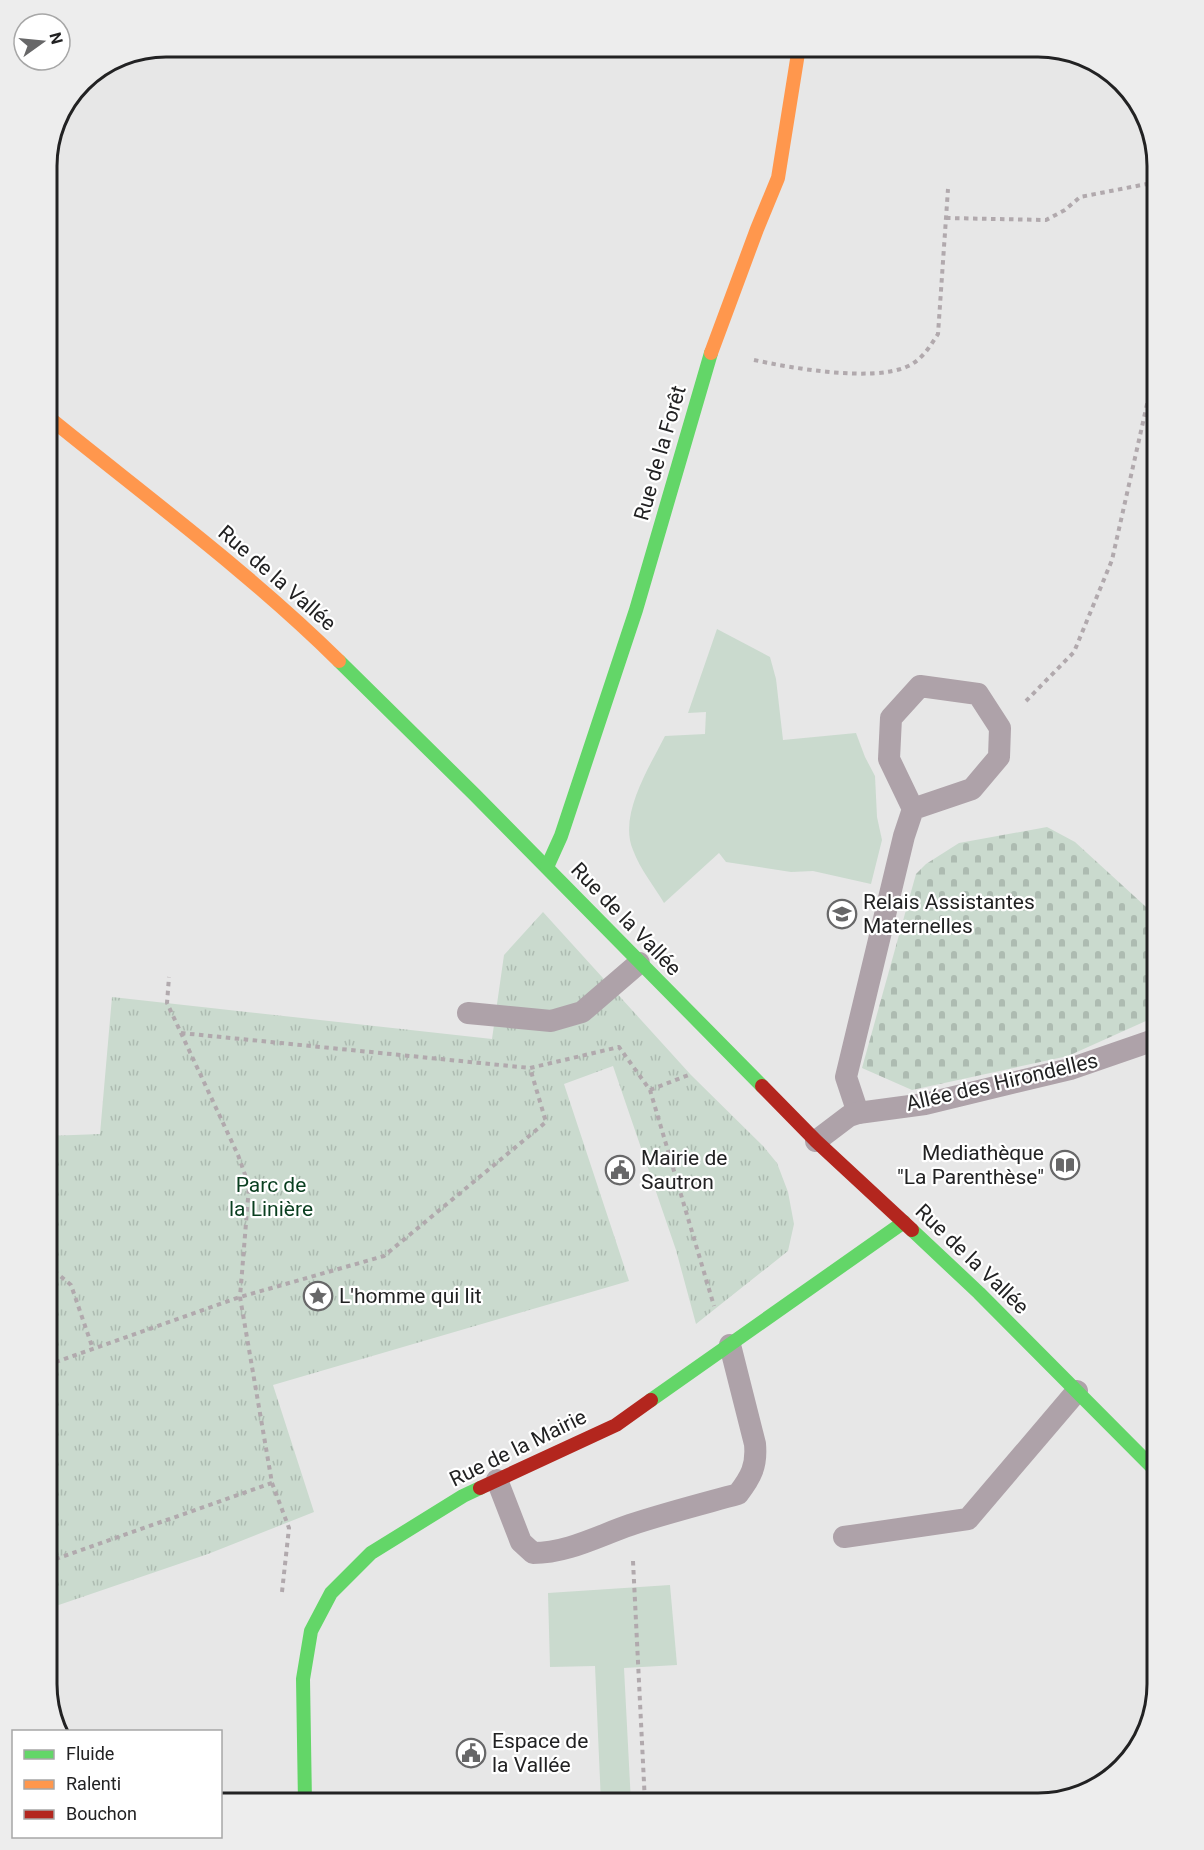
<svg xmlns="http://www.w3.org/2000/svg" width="1204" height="1850" font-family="Roboto,sans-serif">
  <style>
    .grass { fill: #cadace }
    .cemetery { fill: url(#cemetery-stones) }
    .park { fill: url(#park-tufts) }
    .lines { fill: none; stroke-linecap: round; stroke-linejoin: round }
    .path { stroke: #b1a9ad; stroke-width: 4; stroke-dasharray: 4.5 4.5; stroke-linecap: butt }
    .lane { stroke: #aea2a9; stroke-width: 22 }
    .fast { stroke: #63d668; stroke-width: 14 }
    .slow { stroke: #ff974d; stroke-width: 14 }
    .jam { stroke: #b3261e; stroke-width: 14 }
    .labels { text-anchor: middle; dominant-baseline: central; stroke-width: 4.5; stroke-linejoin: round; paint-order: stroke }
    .street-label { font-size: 21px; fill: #222223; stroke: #fff }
    .poi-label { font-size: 21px; fill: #222223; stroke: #fff; text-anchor: start }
    .park-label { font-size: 21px; fill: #0a3f20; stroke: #fff }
    .rim { fill: none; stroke: #222223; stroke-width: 3 }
  </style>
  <defs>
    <pattern id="cemetery-stones" width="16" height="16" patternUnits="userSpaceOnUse" patternTransform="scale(1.5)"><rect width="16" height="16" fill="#cadace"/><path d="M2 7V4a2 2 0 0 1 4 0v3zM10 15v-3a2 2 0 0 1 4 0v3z" fill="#adbbb1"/></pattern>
    <pattern id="park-tufts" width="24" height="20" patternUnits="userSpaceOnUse" patternTransform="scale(1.5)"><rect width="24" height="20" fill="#cadace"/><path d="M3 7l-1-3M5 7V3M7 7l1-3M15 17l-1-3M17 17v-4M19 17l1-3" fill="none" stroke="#adbbb1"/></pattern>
  </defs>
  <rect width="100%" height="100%" fill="#e7e7e7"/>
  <g class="grass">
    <path d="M717,629L770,657L776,679L783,740L856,733L865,757L875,776L877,817L882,840L871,884L813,871L791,872L726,862L719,853L664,903C654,886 640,869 633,850C618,815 650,766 665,736L705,734L706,712L688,713Z"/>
    <polygon points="670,1585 677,1665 624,1668 631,1803 601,1803 595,1666 550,1667 548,1593"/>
  </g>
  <polygon class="cemetery" points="1047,827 1075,842 1157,917 1157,1016 1068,1056 912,1090 862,1068 916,874 926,864 959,843"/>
  <polygon class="park" points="543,912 691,1075 763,1146 777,1163 788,1192 794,1224 788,1251 696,1324 676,1250 613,1066 564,1084 629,1281 273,1385 314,1512 208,1554 47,1609 47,1136 100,1134 112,997 492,1039 504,955"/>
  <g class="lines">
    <g class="path">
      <polyline points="946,218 1046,220 1065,210 1080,197 1157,182"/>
      <path d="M754,360C791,368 871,382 906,367C921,361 929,348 938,334L948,189"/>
      <polyline points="1026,701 1074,652 1112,560 1157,360"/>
      <polyline points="181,1033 530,1068"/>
      <polyline points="650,1090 691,1074"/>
      <polyline points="47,1265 71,1285 93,1349"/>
      <polyline points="47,1365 240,1297 384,1256 546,1122 530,1068 619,1047 650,1090 714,1306"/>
      <polyline points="272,1483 289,1528 282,1592"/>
      <polyline points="633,1561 645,1803"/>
      <polyline points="47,1562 272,1483 240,1297 249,1186 238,1155 167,1003 169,977"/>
    </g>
    <g class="lane">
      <polyline points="468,1013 551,1021 582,1012 639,963"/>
      <polyline points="858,1113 846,1077 904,836 913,809 972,789 999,757 1000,728 978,694 920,686 891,718 889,759 913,809"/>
      <polyline points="816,1141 849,1116 858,1113 925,1104 1070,1069 1157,1039"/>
      <path d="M497,1480L521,1542L533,1553C567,1553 598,1536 630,1525C666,1513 702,1504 738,1494C751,1477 757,1466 755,1444L730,1345"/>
      <polyline points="844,1537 968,1519 1077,1391"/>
    </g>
    <g class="fast">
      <polyline points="339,661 474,794 762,1086"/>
      <polyline points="547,867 561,836 636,610 711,353"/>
      <polyline points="912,1230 979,1293 1157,1472"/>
      <polyline points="651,1400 904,1222"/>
      <polyline points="305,1803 303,1679 311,1631 331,1593 371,1553 463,1496 480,1488"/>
    </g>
    <g class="slow">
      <polyline points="711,353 757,229 778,178 799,47"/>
      <path d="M47,416C144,495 250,573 339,661"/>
    </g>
    <g class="jam">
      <polyline points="762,1086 816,1141 912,1230"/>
      <polyline points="480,1488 616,1425 651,1400"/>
    </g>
  </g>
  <defs>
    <g id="school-ring" transform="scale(1.5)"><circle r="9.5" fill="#fff" stroke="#676768" stroke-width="1.5"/><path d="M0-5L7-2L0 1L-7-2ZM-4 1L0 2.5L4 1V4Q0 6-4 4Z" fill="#676768"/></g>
    <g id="library-ring" transform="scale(1.5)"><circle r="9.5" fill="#fff" stroke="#676768" stroke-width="1.5"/><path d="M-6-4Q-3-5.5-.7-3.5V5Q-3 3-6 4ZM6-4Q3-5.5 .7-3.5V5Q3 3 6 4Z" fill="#676768"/></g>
    <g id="civic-ring" transform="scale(1.5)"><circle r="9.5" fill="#fff" stroke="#676768" stroke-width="1.5"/><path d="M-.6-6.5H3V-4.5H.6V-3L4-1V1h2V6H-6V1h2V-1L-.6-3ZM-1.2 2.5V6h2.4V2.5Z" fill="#676768"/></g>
    <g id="sight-ring" transform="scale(1.5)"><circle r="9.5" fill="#fff" stroke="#676768" stroke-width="1.5"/><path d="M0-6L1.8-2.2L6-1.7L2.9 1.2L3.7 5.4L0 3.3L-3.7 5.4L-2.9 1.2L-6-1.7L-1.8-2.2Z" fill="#676768"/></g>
  </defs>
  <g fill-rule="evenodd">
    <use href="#school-ring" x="842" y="914"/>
    <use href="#library-ring" x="1065" y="1165"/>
    <use href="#civic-ring" x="620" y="1170"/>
    <use href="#sight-ring" x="318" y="1296"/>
    <use href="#civic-ring" x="471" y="1753"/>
  </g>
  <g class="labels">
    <g class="street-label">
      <text transform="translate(660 453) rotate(-74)">Rue de la Forêt</text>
      <text transform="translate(277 578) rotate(41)">Rue de la Vallée</text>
      <text transform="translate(626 919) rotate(46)">Rue de la Vallée</text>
      <text transform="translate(1002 1082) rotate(-13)">Allée des Hirondelles</text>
      <text transform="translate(972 1259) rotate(44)">Rue de la Vallée</text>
      <text transform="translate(518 1448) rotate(-26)">Rue de la Mairie</text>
    </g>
    <g class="poi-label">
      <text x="863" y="902">Relais Assistantes<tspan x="863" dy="24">Maternelles</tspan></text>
      <text x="1044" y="1153" text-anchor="end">Mediathèque<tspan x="1044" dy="24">"La Parenthèse"</tspan></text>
      <text x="641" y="1158">Mairie de<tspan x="641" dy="24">Sautron</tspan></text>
      <text x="339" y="1296">L'homme qui lit</text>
      <text x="492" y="1741">Espace de<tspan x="492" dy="24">la Vallée</tspan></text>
    </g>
    <g class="park-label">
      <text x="271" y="1185">Parc de<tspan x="271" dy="24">la Linière</tspan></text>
    </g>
  </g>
  <path d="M0 0H1204V1850H0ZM166 57H1038A109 109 0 0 1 1147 166V1684A109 109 0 0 1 1038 1793H166A109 109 0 0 1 57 1684V166A109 109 0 0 1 166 57Z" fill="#ededed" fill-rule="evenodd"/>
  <path class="rim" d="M166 57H1038A109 109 0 0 1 1147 166V1684A109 109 0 0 1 1038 1793H166A109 109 0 0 1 57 1684V166A109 109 0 0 1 166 57Z"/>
  <rect x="12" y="1730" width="210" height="108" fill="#ffffff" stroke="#a7a7a7" stroke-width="1.5"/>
  <rect x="24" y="1750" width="30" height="9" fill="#63d668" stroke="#a7a7a7" stroke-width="1.5"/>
  <text x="66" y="1760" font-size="18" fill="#222223">Fluide</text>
  <rect x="24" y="1780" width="30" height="9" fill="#ff974d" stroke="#a7a7a7" stroke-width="1.5"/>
  <text x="66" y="1790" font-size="18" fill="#222223">Ralenti</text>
  <rect x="24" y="1810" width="30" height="9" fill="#b3261e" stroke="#a7a7a7" stroke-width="1.5"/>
  <text x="66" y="1820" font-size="18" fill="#222223">Bouchon</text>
  <g transform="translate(42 42) rotate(75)"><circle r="28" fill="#ffffff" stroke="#a7a7a7" stroke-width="1.5"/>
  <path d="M0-4.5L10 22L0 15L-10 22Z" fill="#676768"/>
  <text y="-9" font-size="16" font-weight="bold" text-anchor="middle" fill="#222223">N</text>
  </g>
</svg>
